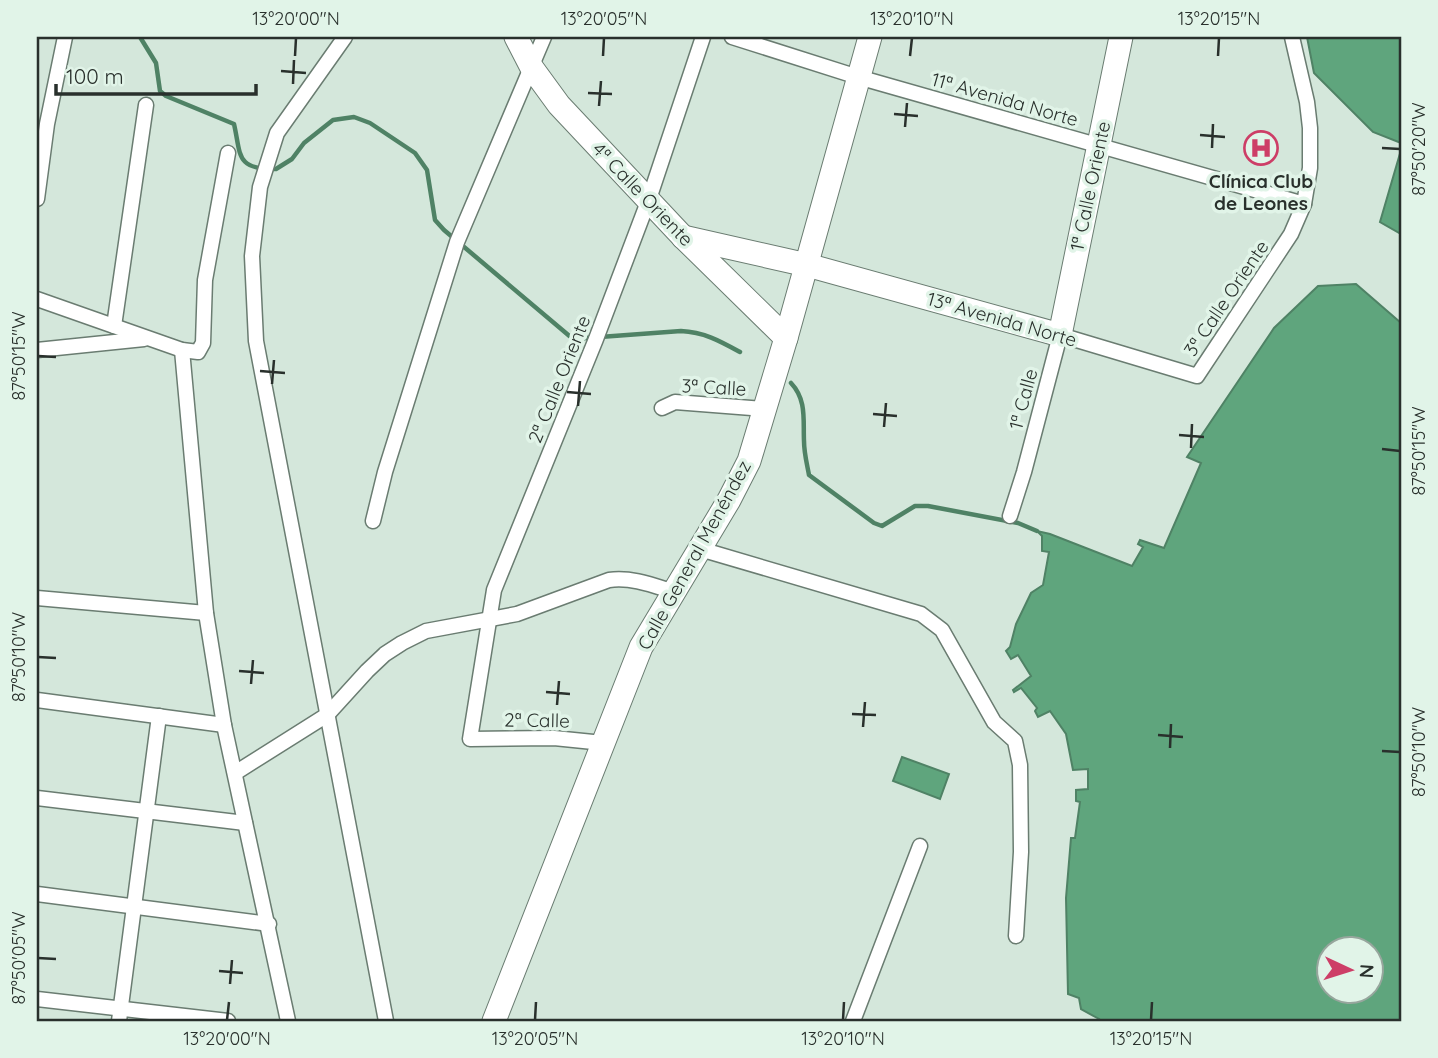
<svg xmlns="http://www.w3.org/2000/svg" width="1438" height="1058" font-family="Quicksand,sans-serif">
  <style>
    .water { fill: #5fa57d; stroke: #4f8265; stroke-width: 2; fill-rule: evenodd }
    .lines { fill: none; stroke-linecap: round; stroke-linejoin: round }
    .stream { stroke: #4f8265; stroke-width: 4.5 }
    .minor-casing { stroke: #6a7c71; stroke-width: 17 }
    .primary-casing { stroke: #6a7c71; stroke-width: 25 }
    .minor { stroke: #fff; stroke-width: 14 }
    .primary { stroke: #fff; stroke-width: 23 }
    .ticks { fill: none; stroke: #29302c; stroke-width: 2.5 }
    .labels { text-anchor: middle; dominant-baseline: central; stroke-width: 7; stroke-linejoin: round; paint-order: stroke }
    .street-label { font-size: 19px; fill: #29302c; stroke: #e1f4e8 }
    .poi-label { font-size: 19px; font-weight: bold; fill: #29302c; stroke: #e1f4e8 }
    .neatline { fill: none; stroke: #29302c; stroke-width: 2.5 }
    .ticks-label { font-size: 18px; text-anchor: middle; fill: #29302c }
  </style>
  <rect width="100%" height="100%" fill="#d4e7db"/>
  <g class="water">
    <polygon points="1307,37 1401,37 1401,143 1373,132 1314,73"/>
    <polygon points="1401,150 1401,234 1380,222"/>
    <path d="M1356,284L1401,323V1021H1098L1099,1019L1081,1009L1079,998L1068,994L1066,898L1071,838H1075L1080,802L1076,801V790L1088,789V769L1073,770L1066,734L1050,711L1038,717L1035,711L1037,708L1021,688L1014,692L1013,690L1031,676L1018,655L1011,659L1006,651L1010,647L1016,624L1031,593L1043,585L1049,552L1042,551V536L1037,531L1050,534L1132,566L1143,547L1138,544L1140,540L1164,548L1201,463L1187,457L1274,328L1318,286ZM1330,950H1372V992H1330Z"/>
    <polygon points="902,757 949,774 940,799 893,781"/>
  </g>
  <g class="lines">
    <g class="stream">
      <path d="M140,37L156,63L160,91L166,96L234,124C241,154 235,170 276,169L292,159L304,143L333,120L354,117L370,123L415,153L427,170L435,220L444,230L573,339L681,331C704,332 720,341 740,352"/>
      <path d="M791,383C807,400 803,420 804,441C804,453 807,464 809,475L874,523L882,526L915,506H928L1018,523L1037,531"/>
    </g>
    <g class="minor-casing">
      <g id="minor">
        <polyline points="345,37 277,133 260,187 252,256 256,341 386,1021"/>
        <polyline points="732,37 858,77 1304,204"/>
        <polyline points="37,199 47,124 65,37"/>
        <polyline points="37,299 182,350 198,352 203,343 205,280 228,153"/>
        <polyline points="114,326 146,105"/>
        <polyline points="37,350 144,339"/>
        <polyline points="182,350 206,613 224,725 288,1021"/>
        <polyline points="662,408 675,402 765,409"/>
        <polyline points="1010,516 1024,472 1060,335 1197,376 1291,234 1304,204 1310,168 1310,128 1307,102 1292,37"/>
        <polyline points="373,521 385,472 457,242 544,37"/>
        <polyline points="700,549 921,614 942,630 994,722 1015,741 1020,765 1021,852 1016,936"/>
        <polyline points="37,598 206,613"/>
        <polyline points="37,700 224,725"/>
        <polyline points="603,743 554,738 470,739 494,590 596,339 649,199 703,37"/>
        <path d="M235,773L327,715L367,671L385,654L402,643L426,631L517,614L609,580C632,577 652,585 674,592"/>
        <polyline points="37,798 245,823"/>
        <polyline points="37,894 269,924"/>
        <polyline points="37,999 228,1021"/>
        <polyline points="119,1021 159,716"/>
        <polyline points="853,1021 920,846"/>
      </g>
    </g>
    <g class="primary-casing">
      <g id="primary">
        <polyline points="516,37 532,68 559,105 683,237 786,338"/>
        <polyline points="683,237 807,265 1060,335 1121,37"/>
        <polyline points="494,1021 641,647 729,500 749,461 786,338 870,37"/>
      </g>
    </g>
    <use href="#minor" class="minor"/>
    <use href="#primary" class="primary"/>
  </g>
  <path class="ticks" d="M295,56L296,38M603,56L604,38M910,56L912,38M1218,56L1219,38M281,71L306,73M293,84L294,60M588,93L612,94M599,106L601,81M894,114L918,116M905,127L907,103M1200,135L1225,137M1212,148L1213,124M1382,148L1400,149M38,356L56,357M260,371L285,373M272,384L274,360M567,392L591,394M578,406L580,381M873,414L897,416M884,427L886,403M1179,435L1204,437M1191,448L1192,424M1382,449L1400,451M38,657L56,658M239,671L264,673M251,684L253,660M546,692L570,694M557,705L559,681M852,714L876,715M863,727L865,702M1158,735L1183,737M1170,748L1171,724M1382,751L1400,752M38,958L56,959M219,971L243,973M230,984L232,960M227,1020L229,1002M535,1020L536,1002M843,1020L844,1002M1151,1020L1152,1002"/>
  <defs>
    <g id="hospital-ring" transform="scale(1.75)"><circle r="9.5" fill="#e1f4e8" stroke="#cd3e67" stroke-width="1.5"/><path d="M-5-5h3v3.5h4V-5h3V5h-3V1.5h-4V5h-3Z" fill="#cd3e67"/></g>
  </defs>
  <g fill-rule="evenodd">
    <use href="#hospital-ring" x="1261" y="148"/>
  </g>
  <g class="labels">
    <g class="street-label">
      <text transform="translate(1005 99) rotate(16)">11ª Avenida Norte</text>
      <text transform="translate(1090 186) rotate(-78)">1ª Calle Oriente</text>
      <text transform="translate(643 194) rotate(46)">4ª Calle Oriente</text>
      <text transform="translate(1226 298) rotate(-56)">3ª Calle Oriente</text>
      <text transform="translate(1002 319) rotate(16)">13ª Avenida Norte</text>
      <text transform="translate(559 379) rotate(-68)">2ª Calle Oriente</text>
      <text transform="translate(714 387) rotate(3)">3ª Calle</text>
      <text transform="translate(1023 399) rotate(-75)">1ª Calle</text>
      <text transform="translate(694 555) rotate(-61)">Calle General Menéndez</text>
      <text transform="translate(537 720) rotate(1)">2ª Calle</text>
    </g>
    <g class="poi-label">
      <text x="1261" y="181">Clínica Club<tspan x="1261" dy="22">de Leones</tspan></text>
    </g>
  </g>
  <rect width="1438" height="1058" fill="none" stroke="#e1f4e8" stroke-width="77"/>
  <g transform="translate(1350 970) rotate(94)"><circle r="33" fill="#e1f4e8" stroke="#97a69d" stroke-width="2"/>
  <path d="M0-5L12 26L0 18L-12 26Z" fill="#cd3e67"/>
  <text y="-10" font-size="19" font-weight="bold" text-anchor="middle" fill="#29302c">N</text>
  </g>
  <path d="M56 84v10h200v-10" fill="none" stroke="#29302c" stroke-width="3.5"/>
  <text x="66" y="84" font-size="21" fill="#29302c" stroke="#e1f4e8" stroke-width="5" paint-order="stroke">100 m</text>
  <rect x="38" y="38" width="1362" height="982" class="neatline"/>
  <g class="ticks-label">
    <text x="296" y="25">13°20'00"N</text>
    <text x="604" y="25">13°20'05"N</text>
    <text x="912" y="25">13°20'10"N</text>
    <text x="1219" y="25">13°20'15"N</text>
    <text transform="translate(1419 149) rotate(-90)" y="6">87°50'20"W</text>
    <text transform="translate(19 356) rotate(-90)" y="6">87°50'15"W</text>
    <text transform="translate(1419 451) rotate(-90)" y="6">87°50'15"W</text>
    <text transform="translate(19 657) rotate(-90)" y="6">87°50'10"W</text>
    <text transform="translate(1419 752) rotate(-90)" y="6">87°50'10"W</text>
    <text transform="translate(19 958) rotate(-90)" y="6">87°50'05"W</text>
    <text x="227" y="1045">13°20'00"N</text>
    <text x="535" y="1045">13°20'05"N</text>
    <text x="843" y="1045">13°20'10"N</text>
    <text x="1151" y="1045">13°20'15"N</text>
  </g>
</svg>
